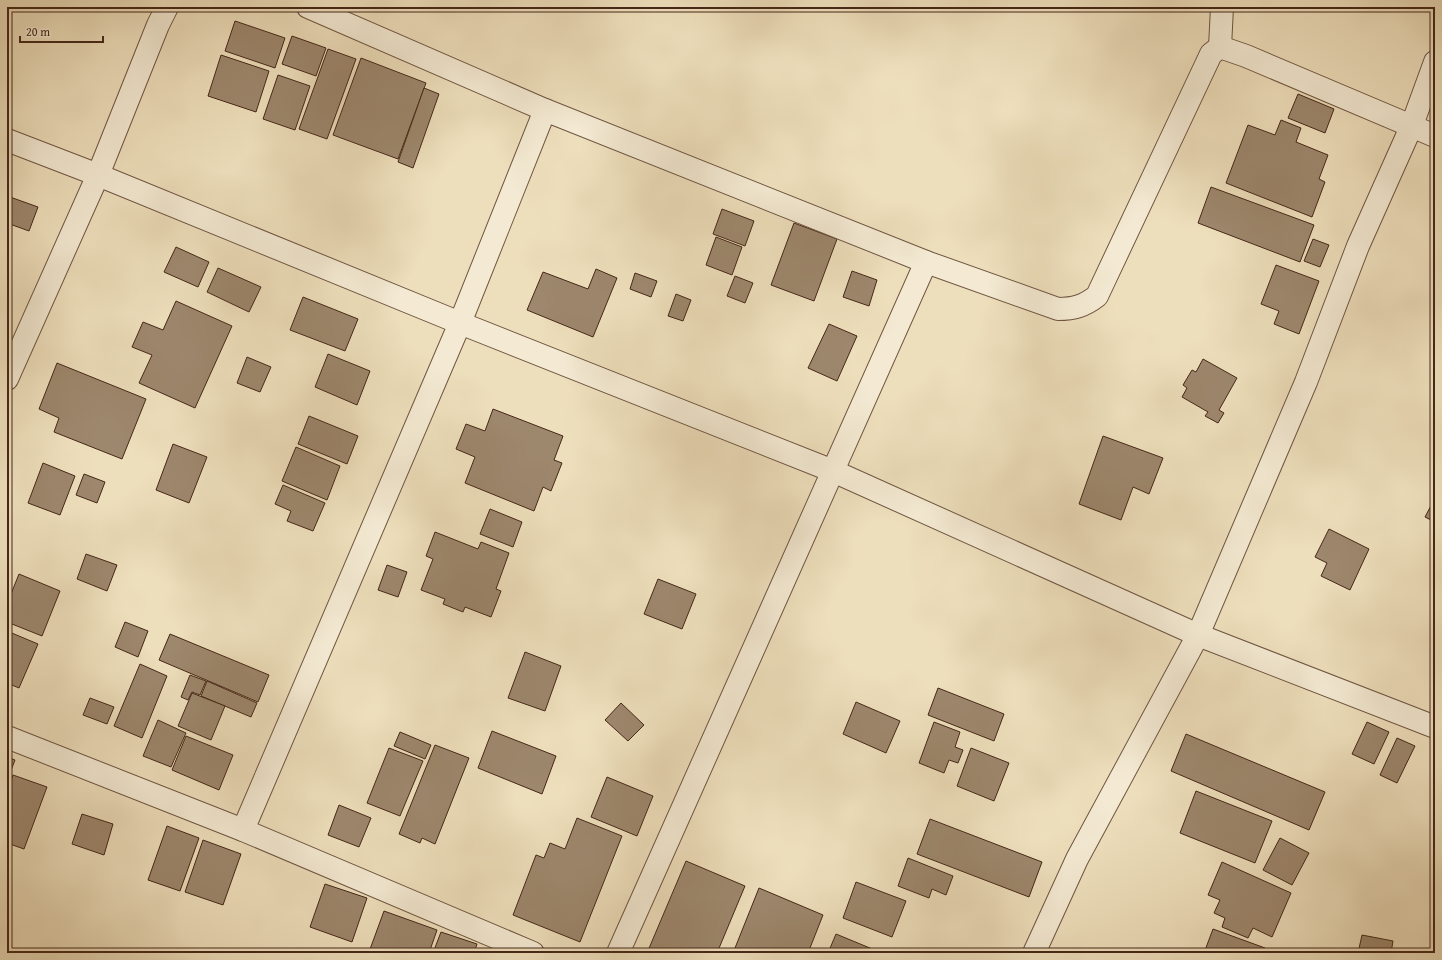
<svg xmlns="http://www.w3.org/2000/svg" width="1442" height="960" font-family="'Gentium Book Plus',serif">
  <style>
    .building { fill: #9d876d; stroke: #452718 }
    .lines { fill: none; stroke-linecap: round; stroke-linejoin: round }
    .minor-casing { stroke: #6f5541; stroke-width: 24 }
    .minor { stroke: #f4ead3; stroke-width: 22 }
  </style>
  <rect width="100%" height="100%" fill="#eedfbc"/>
  <filter id="stains"><feTurbulence type="fractalNoise" baseFrequency=".005" numOctaves="4"/><feColorMatrix values="0 0 0 0 .2 0 0 0 0 .09 0 0 0 0 .02 0 0 0 .5 -.17"/></filter>
  <radialGradient id="worn" r=".72"><stop offset=".6" stop-color="#630" stop-opacity="0"/><stop offset="1" stop-color="#630" stop-opacity=".3"/></radialGradient>
  <g class="building">
    <polygon points="235,21 285,38 275,68 225,51"/>
    <polygon points="292,36 326,48 316,76 282,64"/>
    <polygon points="328,49 356,59 327,139 299,129"/>
    <polygon points="221,55 269,71 256,112 208,96"/>
    <polygon points="361,58 426,83 398,159 333,135"/>
    <polygon points="278,75 310,86 295,130 263,119"/>
    <polygon points="424,88 439,94 413,168 398,162"/>
    <polygon points="1298,94 1334,109 1325,133 1288,118"/>
    <polygon points="1281,120 1301,128 1296,142 1328,155 1319,179 1325,182 1312,217 1226,183 1248,125 1275,135"/>
    <polygon points="1211,187 1314,225 1300,262 1198,223"/>
    <polygon points="10,197 38,207 29,231 7,223 7,203"/>
    <polygon points="722,209 754,221 745,246 713,234"/>
    <polygon points="794,223 837,239 814,301 771,285"/>
    <polygon points="716,237 742,247 732,275 706,265"/>
    <polygon points="1313,239 1329,245 1320,267 1304,261"/>
    <polygon points="176,247 209,262 198,287 164,272"/>
    <polygon points="1276,265 1319,281 1299,334 1274,324 1279,311 1261,304"/>
    <polygon points="218,268 261,287 249,312 207,292"/>
    <polygon points="596,269 617,278 593,337 527,310 543,272 588,289"/>
    <polygon points="852,271 877,280 869,306 843,297"/>
    <polygon points="635,273 657,281 651,297 630,289"/>
    <polygon points="735,276 753,283 745,303 727,296"/>
    <polygon points="676,294 691,300 683,321 668,316"/>
    <polygon points="303,297 358,319 345,351 290,330"/>
    <polygon points="176,301 232,326 195,408 139,383 152,355 132,347 143,322 163,330"/>
    <polygon points="829,324 857,336 837,381 808,368"/>
    <polygon points="328,354 370,371 357,405 315,387"/>
    <polygon points="247,357 271,367 260,392 237,383"/>
    <polygon points="1203,359 1237,378 1219,410 1224,413 1218,423 1205,416 1208,412 1182,397 1187,388 1183,385 1192,370 1196,372"/>
    <polygon points="57,363 146,399 122,459 54,432 59,418 39,409"/>
    <polygon points="493,409 563,436 554,460 562,463 551,491 543,487 534,511 465,483 475,457 456,449 466,424 485,431"/>
    <polygon points="309,416 358,436 347,464 298,444"/>
    <polygon points="1103,436 1163,458 1149,494 1133,487 1121,520 1079,504"/>
    <polygon points="173,444 207,457 189,503 156,490"/>
    <polygon points="296,447 340,466 327,500 282,481"/>
    <polygon points="43,463 75,476 60,515 28,503"/>
    <polygon points="84,474 105,482 97,503 76,495"/>
    <polygon points="283,485 325,503 313,531 287,521 291,511 275,504"/>
    <polygon points="1435,498 1435,522 1425,517"/>
    <polygon points="490,509 522,522 513,547 480,534"/>
    <polygon points="1329,529 1369,549 1350,590 1321,576 1327,563 1315,557"/>
    <polygon points="435,532 478,549 481,542 509,553 496,589 501,591 491,617 465,607 463,612 443,604 445,599 421,590 433,559 426,556"/>
    <polygon points="86,554 117,565 107,591 77,579"/>
    <polygon points="387,565 407,572 398,597 378,590"/>
    <polygon points="19,574 60,591 42,636 7,622 7,604"/>
    <polygon points="658,579 696,594 682,629 644,614"/>
    <polygon points="125,622 148,631 138,657 115,647"/>
    <polygon points="7,631 38,644 19,688 7,683"/>
    <polygon points="170,634 269,675 258,702 159,660"/>
    <polygon points="525,652 561,666 545,711 508,698"/>
    <polygon points="140,664 167,676 142,738 114,726"/>
    <polygon points="190,675 206,681 200,695 192,692 188,700 181,697"/>
    <polygon points="207,681 257,703 251,717 201,696"/>
    <polygon points="938,688 1004,714 994,741 928,715"/>
    <polygon points="192,693 225,706 211,740 178,726"/>
    <polygon points="90,698 114,707 107,724 83,715"/>
    <polygon points="856,702 900,721 886,753 843,734"/>
    <polygon points="621,703 644,725 628,741 605,720"/>
    <polygon points="158,720 186,733 171,767 143,756"/>
    <polygon points="934,722 960,732 955,747 963,750 958,763 949,760 944,773 919,763"/>
    <polygon points="1367,722 1389,732 1374,764 1352,754"/>
    <polygon points="492,731 556,756 542,794 478,768"/>
    <polygon points="400,732 431,745 425,759 394,746"/>
    <polygon points="1186,734 1325,792 1309,830 1171,771"/>
    <polygon points="186,736 233,755 219,790 172,770"/>
    <polygon points="1397,738 1415,746 1397,783 1380,775"/>
    <polygon points="435,745 469,758 435,844 422,838 420,843 399,834"/>
    <polygon points="389,748 423,761 400,816 367,803"/>
    <polygon points="971,748 1009,763 994,801 957,786"/>
    <polygon points="7,757 15,760 7,781"/>
    <polygon points="13,775 47,787 24,849 7,843 7,792"/>
    <polygon points="607,777 653,796 637,836 591,817"/>
    <polygon points="1196,791 1272,821 1255,863 1180,833"/>
    <polygon points="339,805 371,818 359,847 328,835"/>
    <polygon points="82,814 113,824 104,855 72,844"/>
    <polygon points="577,818 622,836 580,942 513,915 536,855 544,858 550,843 565,849"/>
    <polygon points="930,819 1042,862 1029,897 917,854"/>
    <polygon points="167,826 199,838 180,891 148,880"/>
    <polygon points="1280,838 1309,853 1292,885 1263,870"/>
    <polygon points="203,840 241,854 223,905 185,892"/>
    <polygon points="908,858 953,876 946,895 932,889 929,898 898,886"/>
    <polygon points="686,861 745,886 717,953 647,953"/>
    <polygon points="1222,862 1291,893 1272,937 1253,928 1248,938 1222,927 1225,918 1214,913 1220,900 1208,895"/>
    <polygon points="856,882 906,901 892,937 843,918"/>
    <polygon points="325,884 367,898 352,942 310,927"/>
    <polygon points="759,888 823,915 808,953 793,953 788,951 787,953 733,953"/>
    <polygon points="384,911 437,930 429,953 369,952"/>
    <polygon points="1213,929 1265,948 1263,953 1204,953"/>
    <polygon points="441,932 477,944 474,953 433,953"/>
    <polygon points="836,934 882,953 828,953"/>
    <polygon points="1362,935 1393,941 1391,953 1358,953"/>
  </g>
  <g class="lines">
    <g class="minor-casing">
      <g id="minor">
        <polyline points="308,7 545,110 926,262 618,953"/>
        <polyline points="1220,47 1222,7"/>
        <polyline points="7,140 98,175 460,323 833,471 1198,635 1435,727"/>
        <path d="M926,262L1058,309C1074,309 1084,306 1097,296L1211,54L1220,47L1246,56L1435,136"/>
        <polyline points="7,379 98,175 158,25 167,7"/>
        <polyline points="7,737 243,830 533,953"/>
        <polyline points="243,830 460,323 545,110"/>
        <polyline points="1034,953 1077,859 1198,635 1306,382 1358,246 1412,125 1435,62"/>
      </g>
    </g>
    <use href="#minor" class="minor"/>
  </g>
  <rect width="1442" height="960" fill="none" stroke="#eedfbc" stroke-width="24"/>
  <rect x="8" y="8" width="1426" height="944" fill="none" stroke="#452718" stroke-width="2"/>
  <rect x="12" y="12" width="1418" height="936" fill="none" stroke="#452718"/>
  <path d="M20 36v6h83v-6" fill="none" stroke="#452718" stroke-width="2"/>
  <text x="26" y="36" font-size="12" fill="#452718" stroke="#f4ead3" stroke-width="3" paint-order="stroke">20 m</text>
  <rect width="100%" height="100%" filter="url(#stains)"/>
  <rect width="100%" height="100%" fill="url(#worn)"/>
</svg>
